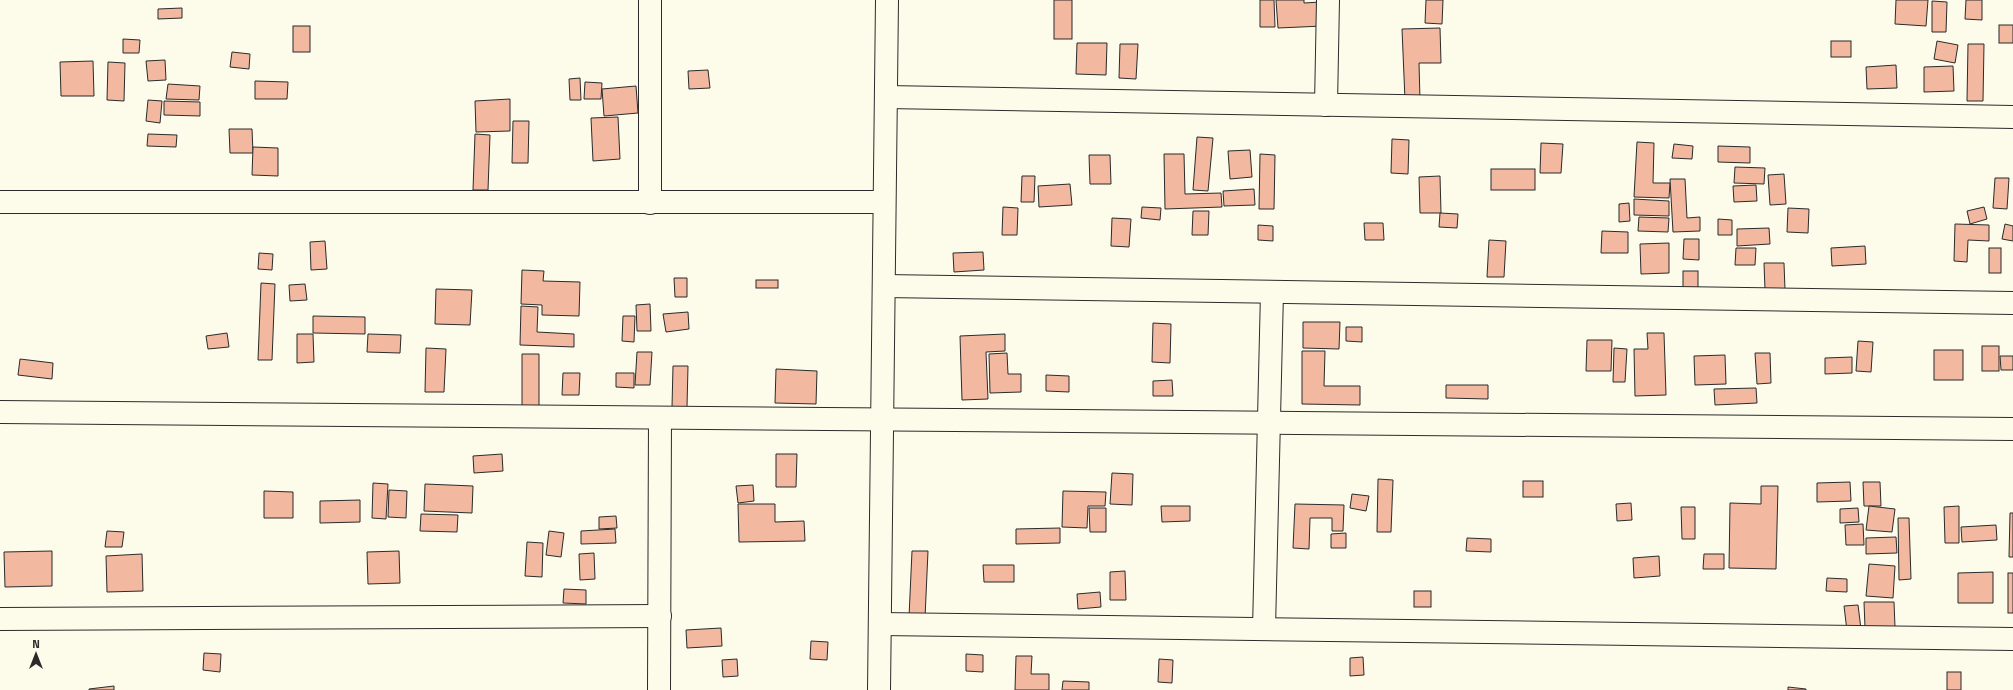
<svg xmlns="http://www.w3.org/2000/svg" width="2013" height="690" font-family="'Titillium Web',sans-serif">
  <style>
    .building { fill: #f2b8a0; stroke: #2b2b2b }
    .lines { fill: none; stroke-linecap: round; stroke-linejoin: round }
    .street-casing { stroke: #2b2b2b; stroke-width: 24 }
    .secondary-casing { stroke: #2b2b2b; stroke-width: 24 }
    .street { stroke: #fdfbea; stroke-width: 22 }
    .secondary { stroke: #fdfbea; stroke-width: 22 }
  </style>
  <rect width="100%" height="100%" fill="#fdfbea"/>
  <g class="building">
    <rect x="1054" y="0" width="18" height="39"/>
    <polygon points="1260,0 1274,0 1275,27 1260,27"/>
    <polygon points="1276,0 1304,0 1304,3 1321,2 1323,26 1278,28"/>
    <polygon points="1426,0 1443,0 1442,24 1425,23"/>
    <polygon points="1896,0 1928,0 1926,26 1895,24"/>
    <polygon points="1966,0 1982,0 1982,20 1965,19"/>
    <polygon points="1932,1 1947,2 1946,32 1932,32"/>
    <polygon points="182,8 182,18 158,19 158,9"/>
    <rect x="1999" y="25" width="14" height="18"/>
    <rect x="293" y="26" width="17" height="26"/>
    <polygon points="1440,28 1441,63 1419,63 1420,100 1405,100 1402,29"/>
    <polygon points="123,39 140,40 139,53 123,53"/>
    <rect x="1831" y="41" width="20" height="16"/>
    <polygon points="1937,41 1958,45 1955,63 1934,59"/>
    <polygon points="1077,43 1107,43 1106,75 1076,74"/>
    <polygon points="1120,44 1138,44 1136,79 1119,78"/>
    <polygon points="1968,44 1984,44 1983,101 1967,101"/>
    <polygon points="232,52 250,54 249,69 230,67"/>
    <polygon points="165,60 166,80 148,81 146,61"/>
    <polygon points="93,61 94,96 61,96 60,62"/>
    <polygon points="108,62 125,63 124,101 107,100"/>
    <polygon points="1896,65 1897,88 1867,89 1866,67"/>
    <polygon points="1953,66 1954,91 1924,92 1924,67"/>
    <polygon points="708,70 710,88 689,89 688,71"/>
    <polygon points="580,78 581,100 570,100 569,79"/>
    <polygon points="255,81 288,82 287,99 255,99"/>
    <polygon points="585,82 602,83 601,99 584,99"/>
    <polygon points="168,84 200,86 199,100 166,99"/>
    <polygon points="636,86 638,113 604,116 602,89"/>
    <polygon points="510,99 510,131 476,132 475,101"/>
    <polygon points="148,100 162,101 160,123 146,121"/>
    <polygon points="164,101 200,102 200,116 164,115"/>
    <polygon points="618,117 620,159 593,161 591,118"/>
    <polygon points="513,121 529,121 528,163 512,163"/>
    <polygon points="229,129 252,129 253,153 230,153"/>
    <polygon points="148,134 177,135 176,147 147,146"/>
    <polygon points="475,134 490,135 488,190 473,190"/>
    <polygon points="1197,137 1213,138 1208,191 1193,190"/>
    <polygon points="1392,139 1409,140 1408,174 1391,173"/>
    <polygon points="1637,142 1654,143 1653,183 1670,183 1669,198 1634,197"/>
    <polygon points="1541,143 1563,144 1561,173 1540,173"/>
    <polygon points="1674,144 1693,146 1692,159 1672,158"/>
    <polygon points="1718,146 1750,147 1750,163 1718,162"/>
    <polygon points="253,147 278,148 278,176 252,175"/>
    <polygon points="1250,150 1252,177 1230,179 1228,151"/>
    <polygon points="1164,154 1184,154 1185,194 1221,193 1222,207 1165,209"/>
    <polygon points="1260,154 1275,155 1274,209 1259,209"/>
    <polygon points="1089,155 1110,155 1111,184 1090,184"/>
    <polygon points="1735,167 1765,168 1764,184 1734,183"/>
    <rect x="1491" y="169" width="44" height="21"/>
    <polygon points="1784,174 1786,204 1770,205 1768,175"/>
    <polygon points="1022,176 1035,176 1034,202 1021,202"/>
    <polygon points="1440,176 1441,213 1420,213 1419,177"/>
    <polygon points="1995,178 2009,178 2007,209 1993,208"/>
    <polygon points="1670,179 1685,179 1687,218 1700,217 1700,231 1673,232"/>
    <polygon points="1070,184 1072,205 1039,207 1038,186"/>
    <polygon points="1756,185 1757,201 1734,202 1733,186"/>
    <polygon points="1254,189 1255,205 1224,206 1223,191"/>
    <polygon points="1634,199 1669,201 1669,216 1634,215"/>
    <polygon points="1629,203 1630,221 1619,222 1619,204"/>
    <polygon points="1003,207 1018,208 1017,235 1002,235"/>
    <polygon points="1142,207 1161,208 1160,220 1141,218"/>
    <polygon points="1984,207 1987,219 1970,224 1967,211"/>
    <polygon points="1788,208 1809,209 1808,233 1787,232"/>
    <polygon points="1193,211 1209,211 1208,235 1192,235"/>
    <polygon points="1440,213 1458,214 1457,228 1439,227"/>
    <polygon points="1639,217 1669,218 1668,232 1638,231"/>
    <polygon points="1112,218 1131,219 1129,247 1111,246"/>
    <polygon points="1718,219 1732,220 1732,235 1718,235"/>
    <polygon points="1364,223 1383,223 1384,240 1365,240"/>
    <polygon points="1955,224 1989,225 1989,241 1968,240 1967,262 1954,261"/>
    <polygon points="2005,224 2013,226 2013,241 2002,239"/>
    <polygon points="1258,225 1273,226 1273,241 1258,240"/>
    <polygon points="1769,228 1770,244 1737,246 1737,229"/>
    <polygon points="1602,231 1628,232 1628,253 1601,253"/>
    <polygon points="1684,239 1699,239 1699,260 1683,259"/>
    <polygon points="1489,240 1506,241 1504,277 1487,277"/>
    <polygon points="325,241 327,269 311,270 310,242"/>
    <polygon points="1669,243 1669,273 1641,274 1640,244"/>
    <polygon points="1865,246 1866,264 1832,266 1831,248"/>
    <polygon points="1736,248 1756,248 1755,265 1735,265"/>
    <rect x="1989" y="248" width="12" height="25"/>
    <polygon points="983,252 984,270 954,272 953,253"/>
    <polygon points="259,253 273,254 272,270 258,269"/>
    <polygon points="1764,263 1784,263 1785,290 1765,290"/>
    <polygon points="522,270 544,271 543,281 580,282 579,316 542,315 542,305 521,304"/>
    <rect x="1683" y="271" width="15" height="17"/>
    <polygon points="674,278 687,278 687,297 675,297"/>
    <rect x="756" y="280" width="22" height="8"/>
    <polygon points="261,283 275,284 272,360 258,360"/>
    <polygon points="305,284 307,300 290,301 289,285"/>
    <polygon points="436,289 472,290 470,325 435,324"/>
    <polygon points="650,304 651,331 637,331 636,305"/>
    <polygon points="521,306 538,307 537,332 574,334 574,347 520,345"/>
    <polygon points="688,312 689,329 666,332 663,314"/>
    <polygon points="313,316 365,317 365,334 313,333"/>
    <polygon points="623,316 635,316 634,342 622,341"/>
    <polygon points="1303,322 1340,322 1339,349 1303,348"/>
    <polygon points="1153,323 1171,324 1170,363 1152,362"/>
    <polygon points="1346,327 1362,327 1362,342 1346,341"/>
    <polygon points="227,333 229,347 208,349 206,336"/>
    <polygon points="1647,333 1664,333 1666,395 1635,396 1634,349 1648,349"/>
    <polygon points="297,334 313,334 314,362 297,363"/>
    <polygon points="368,334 401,335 400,353 367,352"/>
    <polygon points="1005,334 1005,351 986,352 988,399 962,400 960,336"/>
    <polygon points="1587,340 1612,340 1611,371 1586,371"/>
    <polygon points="1858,341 1873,342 1871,372 1856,371"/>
    <rect x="1982" y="346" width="17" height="25"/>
    <polygon points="426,348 446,349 444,392 425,392"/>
    <polygon points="1614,348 1627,349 1625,382 1613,382"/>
    <rect x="1934" y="350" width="29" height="30"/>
    <polygon points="1302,351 1325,351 1324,386 1360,386 1360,405 1302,404"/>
    <polygon points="637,352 652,352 650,385 635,385"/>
    <polygon points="1007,353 1008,374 1021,374 1021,392 990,393 989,354"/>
    <polygon points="1755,353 1770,353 1771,383 1757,384"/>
    <polygon points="522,354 539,354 539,406 522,407"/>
    <polygon points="1725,355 1726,384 1695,385 1694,356"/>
    <polygon points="2000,356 2013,356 2013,370 2001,370"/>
    <polygon points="1852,357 1852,373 1825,374 1825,358"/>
    <polygon points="20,359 53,363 52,379 18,375"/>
    <polygon points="673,366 688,366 687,407 672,407"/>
    <polygon points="776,369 817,371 816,404 775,403"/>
    <polygon points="563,373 580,373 579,395 562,395"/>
    <polygon points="616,373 634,373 634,388 616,387"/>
    <polygon points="1046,375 1069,376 1069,392 1046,391"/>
    <polygon points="1172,380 1173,396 1153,396 1153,381"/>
    <polygon points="1446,385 1488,385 1488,399 1446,398"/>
    <polygon points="1756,388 1757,403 1715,405 1714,389"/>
    <polygon points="502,454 503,471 474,473 473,456"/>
    <polygon points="776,454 797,454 796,487 776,487"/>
    <polygon points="1112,473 1133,474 1132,505 1110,504"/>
    <polygon points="1378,479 1393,480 1391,532 1377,532"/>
    <rect x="1523" y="481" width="20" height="16"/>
    <polygon points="1850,482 1851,501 1817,502 1817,483"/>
    <polygon points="1863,482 1880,482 1881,506 1864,506"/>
    <polygon points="373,483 388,484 386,519 372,518"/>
    <polygon points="425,484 473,486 472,513 424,511"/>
    <polygon points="753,485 754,501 738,503 736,486"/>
    <polygon points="1761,486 1778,486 1776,569 1729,568 1730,503 1761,504"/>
    <polygon points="389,490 407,491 406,518 388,517"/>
    <polygon points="264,491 293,492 293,518 264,518"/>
    <polygon points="1063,491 1106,492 1105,506 1088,506 1087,528 1062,527"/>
    <polygon points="1352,494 1369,496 1366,511 1350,508"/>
    <polygon points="360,500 360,522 320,523 320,501"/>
    <polygon points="1631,503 1632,520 1617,521 1616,504"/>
    <polygon points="738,504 775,504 775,522 804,521 805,541 739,542"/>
    <polygon points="1295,504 1344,505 1343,531 1332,531 1332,518 1310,518 1309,549 1293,548"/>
    <polygon points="1161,506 1190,506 1190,521 1162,522"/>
    <polygon points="1869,506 1895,509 1892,532 1866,530"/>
    <polygon points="1959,506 1959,543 1945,543 1944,507"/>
    <polygon points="1681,507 1695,507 1695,539 1682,539"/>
    <polygon points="1089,508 1106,508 1106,532 1090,532"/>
    <polygon points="1858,508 1859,522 1840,523 1840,509"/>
    <polygon points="2010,513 2013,513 2013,557 2009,557"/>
    <polygon points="421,514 458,515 457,532 420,531"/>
    <polygon points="616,516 617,528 599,529 599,517"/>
    <polygon points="1898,518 1909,518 1911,579 1899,580"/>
    <polygon points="1863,524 1864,545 1846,545 1845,525"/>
    <polygon points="1996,525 1997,540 1962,542 1961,527"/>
    <polygon points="1060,528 1060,543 1016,544 1016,529"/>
    <polygon points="615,529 616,543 581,544 581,531"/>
    <polygon points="107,531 124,532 122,547 105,547"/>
    <polygon points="549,531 564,533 561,557 546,555"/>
    <polygon points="1346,533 1346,548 1331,548 1331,534"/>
    <polygon points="1896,537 1897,553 1866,554 1866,538"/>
    <polygon points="1467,538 1491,539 1491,552 1466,551"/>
    <polygon points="527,542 543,543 542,577 525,576"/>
    <polygon points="52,551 52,586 5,587 4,552"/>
    <polygon points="399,551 400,583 368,584 367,552"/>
    <polygon points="912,551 928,551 925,618 909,617"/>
    <polygon points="594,553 595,579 580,580 579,554"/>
    <polygon points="142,554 143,591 107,592 106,556"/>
    <polygon points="1704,554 1724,554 1724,569 1703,569"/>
    <polygon points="1659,556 1660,576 1634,578 1633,558"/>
    <polygon points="1869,564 1895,566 1893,598 1866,596"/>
    <polygon points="983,565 1014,565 1014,582 984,582"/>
    <polygon points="1125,571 1126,600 1110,600 1110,572"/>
    <polygon points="1993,572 1993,603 1958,603 1958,573"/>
    <rect x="2008" y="573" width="5" height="40"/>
    <polygon points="1827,578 1847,579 1847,592 1826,591"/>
    <polygon points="564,589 586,590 586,604 563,603"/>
    <rect x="1414" y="591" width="17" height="16"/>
    <polygon points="1100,592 1101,607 1078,609 1077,594"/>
    <polygon points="1864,602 1894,602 1895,627 1865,628"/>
    <polygon points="1858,605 1861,629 1847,631 1844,606"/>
    <polygon points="721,628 722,646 687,648 686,630"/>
    <polygon points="811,641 828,642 827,660 810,659"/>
    <polygon points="204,653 221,654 220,672 203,670"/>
    <polygon points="966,654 983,655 983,672 966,671"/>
    <polygon points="1016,656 1032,656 1031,674 1049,674 1049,690 1015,690"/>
    <polygon points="1363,657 1364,675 1350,676 1350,658"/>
    <polygon points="737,659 738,676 723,677 722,660"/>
    <polygon points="1159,659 1173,660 1172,683 1158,682"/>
    <rect x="1947" y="672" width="14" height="18"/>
    <polygon points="1063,681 1089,682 1089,690 1062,690"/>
    <polygon points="114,686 114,690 89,690 89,689"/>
    <polygon points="1788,687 1806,689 1806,690 1788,690"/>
  </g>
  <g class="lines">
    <g class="street-casing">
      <g id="street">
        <polyline points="650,0 650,203"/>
        <polyline points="886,97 2013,117"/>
        <polyline points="1326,105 1328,0"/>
        <polyline points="0,202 884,202"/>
        <polyline points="884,286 2013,303"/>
        <polyline points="0,412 2013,429"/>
        <polyline points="0,619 660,616"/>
        <polyline points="880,624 2013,639"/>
        <polyline points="1264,629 1272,292"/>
        <polyline points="659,690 660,418"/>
      </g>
    </g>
    <g class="secondary-casing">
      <polyline id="secondary" points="879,690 887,0"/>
    </g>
    <use href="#street" class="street"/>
    <use href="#secondary" class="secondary"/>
  </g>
  <g transform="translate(36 654)" stroke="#fdfbea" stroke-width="3" paint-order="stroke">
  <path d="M0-3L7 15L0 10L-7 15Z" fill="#2b2b2b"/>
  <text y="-6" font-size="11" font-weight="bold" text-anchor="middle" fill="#2b2b2b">N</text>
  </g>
</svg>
